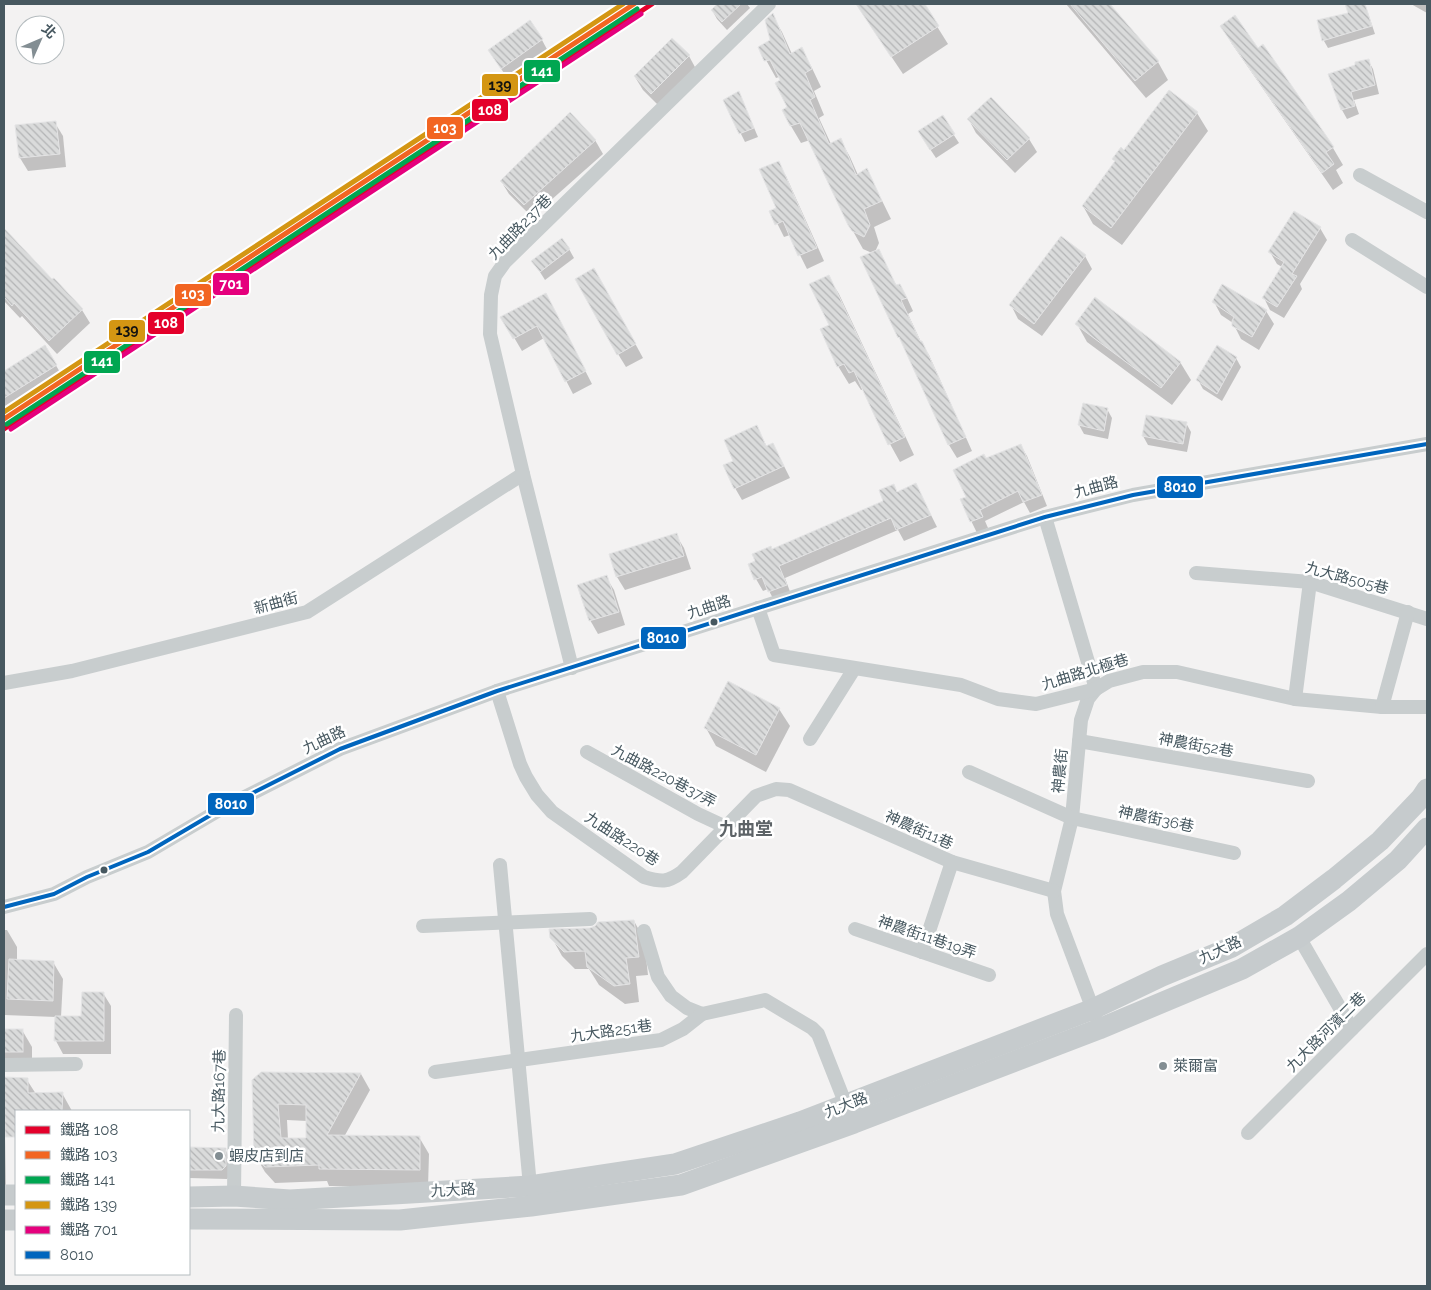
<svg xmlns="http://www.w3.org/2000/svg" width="1431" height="1290" font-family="Raleway,'Noto Sans TC',sans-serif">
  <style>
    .shadow { fill: #0003; fill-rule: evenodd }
    .building { fill: url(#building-back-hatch); stroke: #e4e4e5; fill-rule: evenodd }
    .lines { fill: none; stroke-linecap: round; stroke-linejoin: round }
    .street { stroke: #c8cdce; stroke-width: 14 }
    .primary { stroke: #c6cbcd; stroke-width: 21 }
    .bus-1-casing { stroke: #fff; stroke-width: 8 }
    .bus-1 { stroke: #0065bd; stroke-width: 4 }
    .rail-1-casing { stroke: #fff; stroke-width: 9 }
    .rail-2-casing { stroke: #fff; stroke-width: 9 }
    .rail-3-casing { stroke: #fff; stroke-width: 9 }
    .rail-4-casing { stroke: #fff; stroke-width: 9 }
    .rail-5-casing { stroke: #fff; stroke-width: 9 }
    .rail-1 { stroke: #e4002b; stroke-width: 5 }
    .rail-2 { stroke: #f26522; stroke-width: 5 }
    .rail-3 { stroke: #00a651; stroke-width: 5 }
    .rail-4 { stroke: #d49613; stroke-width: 5 }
    .rail-5 { stroke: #e5007d; stroke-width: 5 }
    .bus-dot { fill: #475860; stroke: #fff; stroke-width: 2 }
    .poi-dot { fill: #838e93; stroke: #fff; stroke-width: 2 }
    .labels { text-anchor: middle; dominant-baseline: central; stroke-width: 5; stroke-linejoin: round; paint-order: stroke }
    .street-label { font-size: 15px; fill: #475860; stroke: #fff }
    .poi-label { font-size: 15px; fill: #475860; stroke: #fff; text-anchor: start }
    .quarter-label { font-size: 18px; font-weight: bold; fill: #5d6367; stroke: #fff }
    .line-badge { stroke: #fff; stroke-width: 2 }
    .badge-label { font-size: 14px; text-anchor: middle; font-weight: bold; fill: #fff }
    .pale-badge-label { font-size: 14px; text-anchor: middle; font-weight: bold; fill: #111 }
  </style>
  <defs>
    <pattern id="building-back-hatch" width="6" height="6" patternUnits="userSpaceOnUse" patternTransform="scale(1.25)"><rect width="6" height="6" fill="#dadbdb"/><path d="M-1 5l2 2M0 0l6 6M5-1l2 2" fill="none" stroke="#b3b4b5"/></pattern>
  </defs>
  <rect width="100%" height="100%" fill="#f3f2f2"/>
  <g class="shadow">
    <polygon points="719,4 747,4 750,8 727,30 717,19 712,10"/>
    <polygon points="856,4 923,4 948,44 903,74"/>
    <polygon points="1066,4 1108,4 1158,62 1168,80 1146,98"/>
    <polygon points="1346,4 1365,4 1375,34 1328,48 1324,41 1319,21 1349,14"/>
    <polygon points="1411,4 1427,4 1427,13"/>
    <polygon points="772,15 782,32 792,54 801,49 811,66 821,87 814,91 824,115 819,118 831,144 840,139 850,157 858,175 867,170 891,219 874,227 879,243 875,252 897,286 900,285 907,298 913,311 908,314 921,342 929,355 972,451 957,458 949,445 906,348 872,253 863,249 849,224 810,140 801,143 791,126 789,108 781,81 779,77 776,78 766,60 772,41"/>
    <polygon points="1222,26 1257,49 1333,148 1343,165 1336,170 1343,183 1333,190 1232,44"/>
    <polygon points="542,40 549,53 509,81 489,50"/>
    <polygon points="689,56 696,69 659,106 643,90 635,77"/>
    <polygon points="1368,60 1373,69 1379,94 1354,100 1359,114 1347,119 1342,110 1330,75"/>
    <polygon points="1169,92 1197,113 1208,131 1122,245 1093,224 1083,206 1116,162 1113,159 1124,151"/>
    <polygon points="739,93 758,137 745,142 724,100"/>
    <polygon points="942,117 959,143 936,158 924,140"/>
    <polygon points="969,120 1029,139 1037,152 1015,173 976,133"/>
    <polygon points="55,123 63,136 66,167 28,171 20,158"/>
    <polygon points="595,140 603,154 532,217 509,194 501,181"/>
    <polygon points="778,163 786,176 824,261 807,269 790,235 784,237 771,211 778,208"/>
    <polygon points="1320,228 1327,240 1300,284 1302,289 1284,318 1270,310 1264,298 1282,267 1277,264 1270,252"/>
    <polygon points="4,230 52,281 54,279 82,310 90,323 57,354 22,316 20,318 4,301"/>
    <polygon points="569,249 574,258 545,280 533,261"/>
    <polygon points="1085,256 1092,269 1042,336 1018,319 1011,305"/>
    <polygon points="828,276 839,294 914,455 900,462 890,444 864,389 861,390 855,381 849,384 838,366 831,325"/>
    <polygon points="602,283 643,358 626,367 618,354"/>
    <polygon points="546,294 592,384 573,394 544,338 522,351 502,317"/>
    <polygon points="1214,302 1266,311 1274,324 1259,350 1241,339 1233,323 1221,315"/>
    <polygon points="1077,324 1180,362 1191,380 1172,405 1087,342"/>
    <polygon points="45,347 64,379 4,416 4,373"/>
    <polygon points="1236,358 1241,367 1222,401 1203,389 1198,380"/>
    <polygon points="1107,409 1112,418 1108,439 1084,434 1079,425"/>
    <polygon points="1186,423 1191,432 1187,452 1148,445 1143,436"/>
    <polygon points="757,427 767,447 773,444 790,478 742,500 735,488 735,461"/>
    <polygon points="1021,446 1027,456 1047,506 1030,513 1024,502 985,521 988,528 977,533 961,500 968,498 986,460"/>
    <polygon points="916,485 937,527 904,541 898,530 785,578 792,597 776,604 768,589 763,591 756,579 772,550 885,502 897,493"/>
    <polygon points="676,535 684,548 691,569 625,590 617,577"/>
    <polygon points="606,577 614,590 625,625 598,634 590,620"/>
    <polygon points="779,709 790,726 766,772 716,746 706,728"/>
    <polygon points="634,921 644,939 648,975 636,976 639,1002 625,1004 599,985 589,969 575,969 562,956 552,938"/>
    <polygon points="4,930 7,930 17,947 17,960 53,962 63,979 61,1017 83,1018 103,993 111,1006 111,1054 63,1054 56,1041 56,1017 4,1015"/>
    <polygon points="4,1030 22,1030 32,1047 32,1068 4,1069"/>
    <path d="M261,1073L361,1074L370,1090L344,1137H419L429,1154L428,1187L329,1186L327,1181L275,1183L265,1172L255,1155ZM287,1120L307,1121V1139H288Z"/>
    <polygon points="4,1079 27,1080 36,1094 62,1093 72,1111 16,1111 16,1133 5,1133 6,1186 4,1186"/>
    <polygon points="189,1148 225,1149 230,1158 230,1175 227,1179 189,1178"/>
  </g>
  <g class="building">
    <polygon points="717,4 741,4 722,22 711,10"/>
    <polygon points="856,4 925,4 939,26 891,57"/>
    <polygon points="1070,4 1110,4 1159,61 1135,81"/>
    <polygon points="1345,4 1365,4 1372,26 1322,41 1317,20 1348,13"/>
    <polygon points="773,13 790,54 802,47 812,69 805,73 815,97 810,100 829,144 841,138 856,175 867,168 882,201 864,209 870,225 864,237 852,231 848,225 800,123 790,126 782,110 787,107 775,83 780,80 770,60 764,61 758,47 770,40 765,20"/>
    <polygon points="1235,15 1258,48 1263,44 1334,147 1326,152 1334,164 1322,173 1220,26"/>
    <polygon points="530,20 543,39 501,69 488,50"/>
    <polygon points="672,38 690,55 651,94 634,76"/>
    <polygon points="1369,59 1375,85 1351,92 1355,106 1341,110 1328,74 1355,65 1355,62"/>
    <polygon points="1169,90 1198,112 1111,228 1082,206 1115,161 1112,159 1121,147 1124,150"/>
    <polygon points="739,91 754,128 739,134 723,100"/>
    <polygon points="991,97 1030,138 1007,160 967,119"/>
    <polygon points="570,112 596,140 524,205 500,181"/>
    <polygon points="943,115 955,134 930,150 918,131"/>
    <polygon points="56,121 60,154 19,158 15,125"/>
    <polygon points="779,161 817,248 798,256 783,221 775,225 769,211 776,208 759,169"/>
    <polygon points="1294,211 1321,227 1292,274 1297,276 1277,307 1262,298 1284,262 1268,252"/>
    <polygon points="4,228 52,279 54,278 83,309 49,341 14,303 12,306 4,297"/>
    <polygon points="1061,236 1086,255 1034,324 1009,305"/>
    <polygon points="562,238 570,249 540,272 531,261"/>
    <polygon points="879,249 896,285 900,284 907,298 901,300 920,341 922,341 966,437 948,445 899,337 898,338 860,257"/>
    <polygon points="594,268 636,344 617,355 575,279"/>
    <polygon points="829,275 905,437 888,445 854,371 849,373 844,364 837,367 820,329 829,325 809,284"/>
    <polygon points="1222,284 1267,310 1252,337 1232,326 1232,321 1234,317 1212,302"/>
    <polygon points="546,293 586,371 565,382 537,326 513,339 500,317"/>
    <polygon points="1095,297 1181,362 1161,388 1075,324"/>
    <polygon points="45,345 57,365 4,398 4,371"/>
    <polygon points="1217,345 1237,357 1217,394 1196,380"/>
    <polygon points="1083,403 1108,408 1104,431 1078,425"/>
    <polygon points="1146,415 1187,422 1183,444 1142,436"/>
    <polygon points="757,425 766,446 773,443 784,466 734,489 723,465 733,461 724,440"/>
    <polygon points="1021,444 1042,495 1023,502 1018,491 980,510 983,517 970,522 960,499 966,497 953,470 984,454 986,458"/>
    <polygon points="916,483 931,515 896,530 891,518 779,566 787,585 768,592 762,577 754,580 748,564 755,561 752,554 771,546 772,549 883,501 879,490 894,484 897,492"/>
    <polygon points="677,533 684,556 616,577 609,554"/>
    <polygon points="607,575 619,612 589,621 577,585"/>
    <polygon points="728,681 780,708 756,755 704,728"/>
    <polygon points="634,920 639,957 626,958 630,984 614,986 587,967 585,951 564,952 550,938 549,929 590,928 595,926 598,922"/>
    <polygon points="9,959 54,961 53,1001 7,999"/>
    <polygon points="82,992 104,992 104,1041 54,1041 55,1016 81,1016"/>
    <rect x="4" y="1029" width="19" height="23"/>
    <path d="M261,1072L361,1073L327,1135L420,1136V1170L319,1169V1165L265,1167L254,1155L252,1080ZM278,1104L306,1105V1138H281Z"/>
    <polygon points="4,1077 28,1078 28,1093 63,1092 62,1111 16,1111 16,1137 5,1137"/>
    <polygon points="189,1147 226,1148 226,1166 222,1170 189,1170"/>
  </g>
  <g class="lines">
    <g class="street">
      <polyline points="1360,175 1427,212"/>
      <polyline points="1352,240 1427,287"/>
      <polyline points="1045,517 1096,689 1088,699 1081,720 1072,818 1054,891 1057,914 1095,1015"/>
      <polyline points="1196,573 1310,582 1427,619"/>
      <polyline points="758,608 774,655 961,685 998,699 1036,704 1096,689 1109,681 1143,672 1177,672 1295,699 1382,707 1427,707"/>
      <polyline points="572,668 523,474 490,334 491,295 495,276 505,262 769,4"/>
      <polyline points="4,683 72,671 307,612 523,474"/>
      <path d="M497,691L520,764L526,777L537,795L552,812L644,877C661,882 667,883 682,872L756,796L776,789L789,790L952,862L1054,891"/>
      <polyline points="1295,699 1310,582"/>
      <polyline points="1382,707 1408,612"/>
      <polyline points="810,739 854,669"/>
      <polyline points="1079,741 1308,781"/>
      <polyline points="587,752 698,814 726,827"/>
      <polyline points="969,772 1072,818 1234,853"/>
      <polyline points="500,865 530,1186"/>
      <polyline points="4,907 54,894 87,877 148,852 221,809 340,749 497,691 1045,517 1133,495 1427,444"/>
      <polyline points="423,926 590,919"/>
      <polyline points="855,929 989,975"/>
      <polyline points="644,931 658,977 671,996 687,1008 702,1014 765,1000 812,1028 818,1034 846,1105"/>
      <polyline points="1299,937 1352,1029"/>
      <polyline points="922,952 952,862"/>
      <polyline points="4,1065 76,1064"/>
      <polyline points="435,1072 661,1040 683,1029 702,1014"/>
      <polyline points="1248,1133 1427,954"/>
      <polyline points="234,1196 236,1015"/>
    </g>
    <g class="primary">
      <polyline points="4,1195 16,1195"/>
      <polyline points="189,1197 234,1196 290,1200 530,1186 675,1164 800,1122 1093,1009 1162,976 1232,947 1285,916 1334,879 1380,841 1421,798 1427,789"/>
      <polyline points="189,1219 400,1220 531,1206 681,1185 854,1123 1099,1029 1242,969 1299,937 1349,901 1398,860 1427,828"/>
      <polyline points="4,1220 16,1220"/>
    </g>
    <g class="bus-1-casing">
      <polyline id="bus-1" points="4,907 54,894 87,877 148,852 221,809 340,749 497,691 1045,517 1133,495 1427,444"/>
    </g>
    <use href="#bus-1" class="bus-1"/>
    <g class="rail-1-casing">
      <polyline id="rail-1" points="4,429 652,4"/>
    </g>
    <g class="rail-2-casing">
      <polyline id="rail-2" points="4,419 634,4"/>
    </g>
    <g class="rail-3-casing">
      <polyline id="rail-3" points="7,424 637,9"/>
    </g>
    <g class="rail-4-casing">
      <polyline id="rail-4" points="4,412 623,4"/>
    </g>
    <g class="rail-5-casing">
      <polyline id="rail-5" points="11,429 641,14"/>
    </g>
    <use href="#rail-1" class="rail-1"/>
    <use href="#rail-2" class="rail-2"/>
    <use href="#rail-3" class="rail-3"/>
    <use href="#rail-4" class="rail-4"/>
    <use href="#rail-5" class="rail-5"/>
  </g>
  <g class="bus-dot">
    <circle cx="714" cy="622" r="4.5"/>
    <circle cx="104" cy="870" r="4.5"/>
  </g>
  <g class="poi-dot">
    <circle cx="1163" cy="1066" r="5"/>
    <circle cx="219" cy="1156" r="5"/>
  </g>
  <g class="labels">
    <g class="street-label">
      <text transform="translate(520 227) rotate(-46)">九曲路237巷</text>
      <text transform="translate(1096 487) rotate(-15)">九曲路</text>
      <text transform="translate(1347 578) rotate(15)">九大路505巷</text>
      <text transform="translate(276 603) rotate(-15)">新曲街</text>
      <text transform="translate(709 607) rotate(-18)">九曲路</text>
      <text transform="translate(1085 672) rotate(-17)">九曲路北極巷</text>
      <text transform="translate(324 740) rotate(-25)">九曲路</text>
      <text transform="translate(1196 745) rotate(10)">神農街52巷</text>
      <text transform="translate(1060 771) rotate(-85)">神農街</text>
      <text transform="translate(664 776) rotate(28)">九曲路220巷37弄</text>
      <text transform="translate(1156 819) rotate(12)">神農街36巷</text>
      <text transform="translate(919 830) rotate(24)">神農街11巷</text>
      <text transform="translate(622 839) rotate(33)">九曲路220巷</text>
      <text transform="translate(927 937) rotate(19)">神農街11巷19弄</text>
      <text transform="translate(1220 950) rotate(-25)">九大路</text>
      <text transform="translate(611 1031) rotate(-8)">九大路251巷</text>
      <text transform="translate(1326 1032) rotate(-45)">九大路河濱二巷</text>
      <text transform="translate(219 1091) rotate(-89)">九大路167巷</text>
      <text transform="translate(846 1105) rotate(-21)">九大路</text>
      <text transform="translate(453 1190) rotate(-3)">九大路</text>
    </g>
    <g class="poi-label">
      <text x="1173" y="1066">萊爾富</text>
      <text x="229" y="1156">蝦皮店到店</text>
    </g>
    <g class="quarter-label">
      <text x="746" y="828">九曲堂</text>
    </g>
  </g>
  <g class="line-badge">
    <rect x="523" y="59" width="38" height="24" rx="5" fill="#00a651"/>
    <rect x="481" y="73" width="38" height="24" rx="5" fill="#d49613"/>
    <rect x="471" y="98" width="38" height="24" rx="5" fill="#e4002b"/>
    <rect x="426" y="116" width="38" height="24" rx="5" fill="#f26522"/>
    <rect x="212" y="272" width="38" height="24" rx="5" fill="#e5007d"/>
    <rect x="174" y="283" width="38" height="24" rx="5" fill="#f26522"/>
    <rect x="147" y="311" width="38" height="24" rx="5" fill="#e4002b"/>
    <rect x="108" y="319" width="38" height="24" rx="5" fill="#d49613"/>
    <rect x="83" y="350" width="38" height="24" rx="5" fill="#00a651"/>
    <rect x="1156" y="475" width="48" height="24" rx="5" fill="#0065bd"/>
    <rect x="640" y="626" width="47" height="24" rx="5" fill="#0065bd"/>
    <rect x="207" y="792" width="48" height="24" rx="5" fill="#0065bd"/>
  </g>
  <g class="badge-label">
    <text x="542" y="76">141</text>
    <text x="490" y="115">108</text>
    <text x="445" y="133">103</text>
    <text x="231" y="289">701</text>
    <text x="193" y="299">103</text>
    <text x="166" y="328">108</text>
    <text x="102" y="366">141</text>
    <text x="1180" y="492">8010</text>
    <text x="663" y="643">8010</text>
    <text x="231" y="809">8010</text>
  </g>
  <g class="pale-badge-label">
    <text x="500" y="90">139</text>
    <text x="127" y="335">139</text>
  </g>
  <rect width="1431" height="1290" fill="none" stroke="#475860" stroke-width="10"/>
  <rect x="15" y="1110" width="175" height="165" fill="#ffffff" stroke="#b5bcbf"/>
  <rect x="25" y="1126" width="25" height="8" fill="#e4002b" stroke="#b5bcbf"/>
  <text x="60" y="1135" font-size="15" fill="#475860">鐵路 108</text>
  <rect x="25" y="1151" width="25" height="8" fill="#f26522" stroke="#b5bcbf"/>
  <text x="60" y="1160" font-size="15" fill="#475860">鐵路 103</text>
  <rect x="25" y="1176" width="25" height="8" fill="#00a651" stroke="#b5bcbf"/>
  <text x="60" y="1185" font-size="15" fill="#475860">鐵路 141</text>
  <rect x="25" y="1201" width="25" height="8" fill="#d49613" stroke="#b5bcbf"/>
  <text x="60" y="1210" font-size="15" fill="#475860">鐵路 139</text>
  <rect x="25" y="1226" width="25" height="8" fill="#e5007d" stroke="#b5bcbf"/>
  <text x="60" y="1235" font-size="15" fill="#475860">鐵路 701</text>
  <rect x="25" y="1251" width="25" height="8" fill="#0065bd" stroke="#b5bcbf"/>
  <text x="60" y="1260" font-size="15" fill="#475860">8010</text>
  <g transform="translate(40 40) rotate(45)"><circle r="24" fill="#ffffff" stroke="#b5bcbf"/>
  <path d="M0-4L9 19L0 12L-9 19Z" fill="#838e93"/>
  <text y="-8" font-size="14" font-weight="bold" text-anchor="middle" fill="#475860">北</text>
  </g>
</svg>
